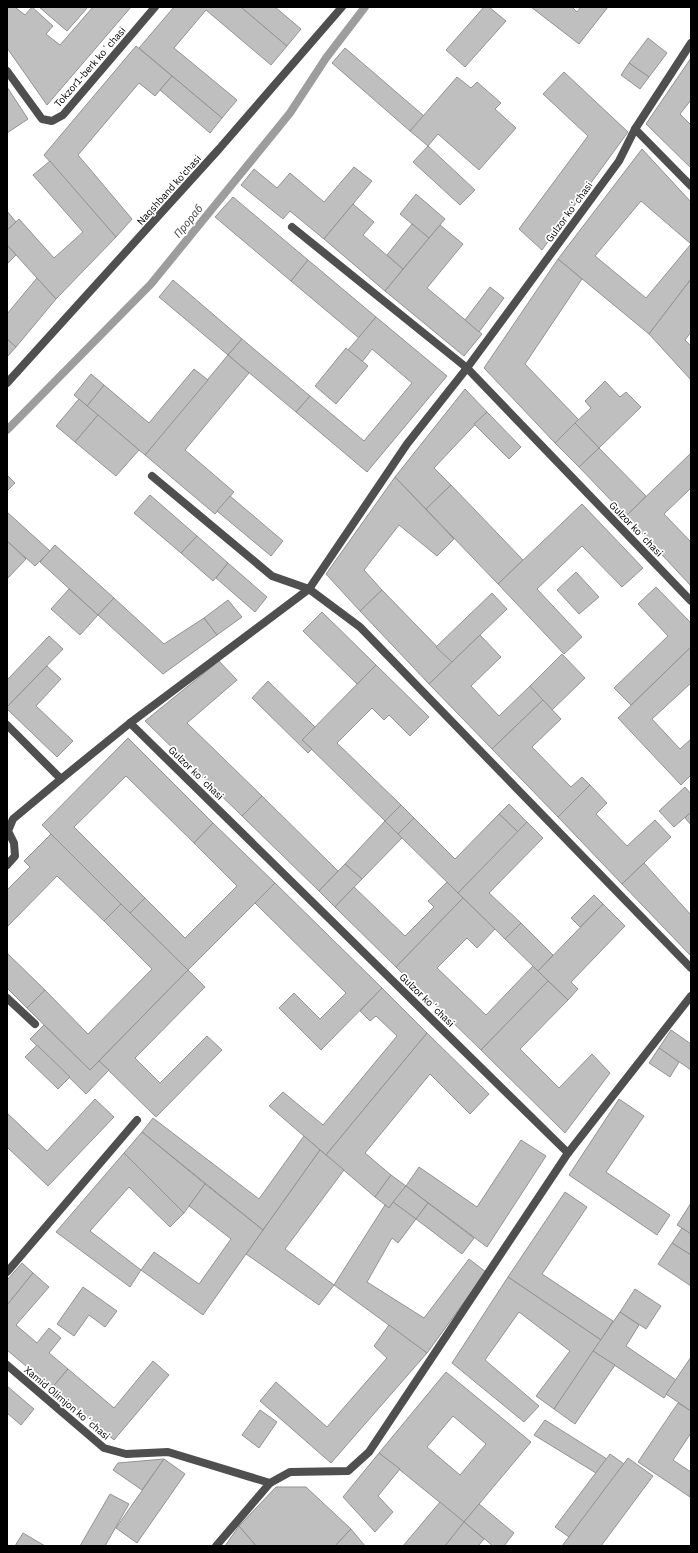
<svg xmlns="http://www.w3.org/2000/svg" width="698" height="1553" font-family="'IBM Plex Sans',sans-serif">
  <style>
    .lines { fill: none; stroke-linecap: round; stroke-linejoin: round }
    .stream { stroke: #9d9d9d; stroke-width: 8 }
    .building { fill: #bfbfbf; stroke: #939393; fill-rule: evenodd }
    .service { stroke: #4f4f4f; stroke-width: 8 }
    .minor { stroke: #4f4f4f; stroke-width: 8 }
    .tertiary { stroke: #4f4f4f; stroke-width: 8 }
    .labels { text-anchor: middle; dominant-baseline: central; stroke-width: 3.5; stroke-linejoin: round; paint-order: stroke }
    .street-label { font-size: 10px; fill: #000; stroke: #fff }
    .water-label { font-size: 11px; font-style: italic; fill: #3e3e3e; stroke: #fff }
  </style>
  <rect width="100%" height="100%" fill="#fff"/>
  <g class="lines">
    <polyline class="stream" points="7,430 151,284 290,113 326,58 365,7"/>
  </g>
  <g class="building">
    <polygon points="7,7 18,7 16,8 25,15 32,7 53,26 46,34 60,45 93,7 131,7 47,105 7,48"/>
    <polygon points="39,7 88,7 67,31"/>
    <polygon points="174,7 241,7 287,46 271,65 206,10 174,48 237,100 222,118 139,48"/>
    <polygon points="241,7 275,7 301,29 287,46"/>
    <polygon points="484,7 489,7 506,21 465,67 446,50"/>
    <polygon points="531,7 572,7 577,12 581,7 608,7 579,44"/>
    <polygon points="648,38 667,53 649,77 629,63"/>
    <polygon points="136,46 172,76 155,96 139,83 78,155 132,219 116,237 44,155"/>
    <polygon points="345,48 424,116 410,131 332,63"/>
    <polygon points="691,58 691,100 680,114 691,125 691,168 646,124"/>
    <polygon points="629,63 649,77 640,89 621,75"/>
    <polygon points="564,72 628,132 542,250 519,229 588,136 543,94"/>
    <polygon points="172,76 222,118 210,133 160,90"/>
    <polygon points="457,77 471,88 477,82 501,103 495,109 516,128 479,170 438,134 428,146 410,131"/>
    <polygon points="7,87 28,119 7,133"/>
    <polygon points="428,146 475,190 460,205 413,162"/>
    <polygon points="642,149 691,202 691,244 641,201 595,256 646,298 691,244 691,279 649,334 558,259"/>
    <polygon points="50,161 116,237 56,299 7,245 7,230 19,219 54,258 83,232 33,175"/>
    <polygon points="354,167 372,181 324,239 290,211 283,219 241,185 254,169 277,188 290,173 324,202"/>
    <polygon points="416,194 445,219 429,238 400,214"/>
    <polygon points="233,197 308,260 291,281 215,217"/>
    <polygon points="353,204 374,222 363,235 403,269 385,291 324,239"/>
    <polygon points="7,211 16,222 7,230"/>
    <polygon points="412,224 429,238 403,269 387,255"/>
    <polygon points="440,225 463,244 427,288 482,334 464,356 385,291"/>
    <polygon points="7,245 16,255 7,264"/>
    <polygon points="558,259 582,279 525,364 579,420 555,443 484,368"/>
    <polygon points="308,260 376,317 359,338 291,281"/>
    <polygon points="37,278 56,299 16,347 7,339 7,314"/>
    <polygon points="691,279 691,332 685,340 691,346 691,380 649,334"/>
    <polygon points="173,280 242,339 228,355 159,297"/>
    <polygon points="490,287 504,298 479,332 465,320"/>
    <polygon points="376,317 447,376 367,472 296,412 310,396 364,441 412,383 372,349 362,362 348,350"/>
    <polygon points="7,339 16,347 7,357"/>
    <polygon points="242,339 310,396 296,412 228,355"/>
    <polygon points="346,348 368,366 336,404 315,386"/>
    <polygon points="228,355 249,373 185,450 234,492 215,514 145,455"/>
    <polygon points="194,369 208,380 145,455 87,406 104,385 149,423"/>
    <polygon points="91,374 104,385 87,406 74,395"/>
    <polygon points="605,381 620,397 626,392 641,407 599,448 575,423 591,408 585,401"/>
    <polygon points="465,389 487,412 434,468 451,485 426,509 395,477"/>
    <polygon points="79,399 98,415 75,442 56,426"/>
    <polygon points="487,412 521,447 509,459 474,424"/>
    <polygon points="98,415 139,450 116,476 75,442"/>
    <polygon points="575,423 599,448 579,467 555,443"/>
    <polygon points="599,448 646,496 626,516 579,467"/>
    <polygon points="691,453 691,488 664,514 691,542 691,586 626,516"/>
    <polygon points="7,475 15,483 7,491"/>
    <polygon points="395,477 454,539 437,556 399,525 364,570 382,590 360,611 326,574"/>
    <polygon points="451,485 523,560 498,584 426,509"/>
    <polygon points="150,495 197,536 181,553 134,513"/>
    <polygon points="230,496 283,541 271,556 217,511"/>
    <polygon points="582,504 643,568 622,587 582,546 537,589 582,637 564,654 498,584"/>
    <polygon points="7,512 50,551 35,566 7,541"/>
    <polygon points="197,536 228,563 213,581 181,553"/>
    <polygon points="7,541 26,559 7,579"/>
    <polygon points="55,545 114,598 98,615 40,562"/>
    <polygon points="228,563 267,597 255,612 216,578"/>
    <polygon points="576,572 599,597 579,614 557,590"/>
    <polygon points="656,587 691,623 691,647 631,705 614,688 668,636 638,604"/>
    <polygon points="69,589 98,615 80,635 51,609"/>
    <polygon points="382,590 452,662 429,684 360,611"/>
    <polygon points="492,593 507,609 452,662 436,647"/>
    <polygon points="114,598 164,644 204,618 217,635 163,674 98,615"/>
    <polygon points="228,600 242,617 217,635 204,618"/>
    <polygon points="322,612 376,665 357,684 303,631"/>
    <polygon points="480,635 501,657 471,686 499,716 530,686 543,700 492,749 429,684"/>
    <polygon points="49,636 63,649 7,707 7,678 8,679"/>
    <polygon points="691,647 691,683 652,719 680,749 691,739 691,775 681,785 618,718"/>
    <polygon points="562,654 585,678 552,710 530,686"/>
    <polygon points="219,661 237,680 187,723 262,796 242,816 145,721"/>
    <polygon points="376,665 429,717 410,736 389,715 384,720 372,708 337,743 401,805 385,821 302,740"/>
    <polygon points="47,666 61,679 36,706 73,741 57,757 7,709 7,707"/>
    <polygon points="268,681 315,727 302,740 312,749 308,753 252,698"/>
    <polygon points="543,700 561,719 532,747 571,787 582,777 590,785 558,817 492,749"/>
    <polygon points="128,738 213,823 194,843 126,776 74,827 145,898 130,913 42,825"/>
    <polygon points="590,785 607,803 596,814 627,846 655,820 671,837 622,884 558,817"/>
    <polygon points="685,787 691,794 691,812 674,827 659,811"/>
    <polygon points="262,796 338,871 319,891 242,816"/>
    <polygon points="509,804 527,822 518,832 499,814"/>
    <polygon points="401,805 414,818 398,834 385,821"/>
    <polygon points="691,812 691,825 685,818"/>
    <polygon points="499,814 518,832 458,893 398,834 414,818 455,859"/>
    <polygon points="385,821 402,838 362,879 345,864"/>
    <polygon points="527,822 543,838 489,893 521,923 505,939 458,893"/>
    <polygon points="213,823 275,883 188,970 130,913 145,898 185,938 237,886 194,843"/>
    <polygon points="51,834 121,904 104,921 57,876 7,927 7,890 30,867 24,861"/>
    <polygon points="644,863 691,915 691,956 622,884"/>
    <polygon points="345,864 362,879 335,907 319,891"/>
    <polygon points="447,882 463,898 396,967 335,907 354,887 405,936 434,907 428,901"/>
    <polygon points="275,883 382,988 321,1050 279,1008 294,993 320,1019 346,993 255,903"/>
    <polygon points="594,895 603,904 580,927 571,918"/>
    <polygon points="463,898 495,929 477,948 467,938 437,968 486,1015 533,966 548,981 481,1050 396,967"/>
    <polygon points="121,904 188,970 90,1070 27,1008 45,990 88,1034 152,969 104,921"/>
    <polygon points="603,904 625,926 571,982 578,989 568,1000 538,971"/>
    <polygon points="521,923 553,955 538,971 505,939"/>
    <polygon points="7,953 45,990 27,1008 7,988"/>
    <polygon points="188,970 205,987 135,1058 160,1083 207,1036 222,1050 156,1117 99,1061"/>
    <polygon points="548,981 568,1000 520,1049 559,1088 592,1054 610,1073 565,1133 481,1050"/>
    <polygon points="382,988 427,1033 326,1155 269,1106 283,1092 323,1125 397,1036 376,1016 370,1021 360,1011"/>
    <polygon points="44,1025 90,1070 99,1061 109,1070 86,1094 30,1039"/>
    <polygon points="671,1030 691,1044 691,1070 659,1048"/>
    <polygon points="427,1033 489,1094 470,1114 430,1074 365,1153 391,1175 375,1197 326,1155"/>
    <polygon points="37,1045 70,1077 58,1089 25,1057"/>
    <polygon points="659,1048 679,1062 670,1077 649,1063"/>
    <polygon points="95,1099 114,1117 48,1186 7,1147 7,1113 47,1151"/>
    <polygon points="619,1099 644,1116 606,1172 670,1215 657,1235 569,1175"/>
    <polygon points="153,1118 259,1199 304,1136 320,1150 263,1230 142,1132"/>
    <polygon points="142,1132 205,1184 184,1213 124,1153"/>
    <polygon points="521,1140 546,1156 487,1247 406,1186 419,1167 477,1207"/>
    <polygon points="320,1150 344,1170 285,1249 334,1285 319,1305 246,1254"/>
    <polygon points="124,1153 184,1213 170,1227 129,1187 90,1231 141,1270 130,1287 56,1232"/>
    <polygon points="391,1175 406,1186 389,1208 375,1197"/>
    <polygon points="205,1184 263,1230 203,1315 141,1270 154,1252 199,1284 231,1239 189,1206"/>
    <polygon points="406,1186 428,1203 416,1219 393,1202"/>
    <polygon points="565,1192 587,1207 542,1274 613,1321 601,1340 508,1277"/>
    <polygon points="393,1202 416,1219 398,1243 392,1238 367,1282 424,1318 469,1259 486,1272 427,1353 334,1285 385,1205 389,1208"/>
    <polygon points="428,1203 474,1238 462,1254 416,1219"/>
    <polygon points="691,1203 691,1234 677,1225"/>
    <polygon points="682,1228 691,1234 691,1255 672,1243"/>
    <polygon points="672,1243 691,1255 691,1286 658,1264"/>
    <polygon points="22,1263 33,1273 7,1305 7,1280"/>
    <polygon points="33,1273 49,1287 16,1325 37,1343 49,1328 61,1338 49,1353 68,1369 52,1388 7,1350 7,1305"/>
    <polygon points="508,1277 601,1340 554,1409 536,1396 570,1351 519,1312 485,1360 539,1406 524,1422 452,1363"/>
    <polygon points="83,1287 117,1311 105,1327 89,1315 74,1336 57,1324"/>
    <polygon points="635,1289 661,1306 646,1329 620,1312"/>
    <polygon points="620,1312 639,1325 626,1346 676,1380 664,1398 593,1351"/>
    <polygon points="389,1325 427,1353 331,1463 260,1401 276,1382 327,1427 387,1358 374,1346"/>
    <polygon points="593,1351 615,1365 575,1424 554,1409"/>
    <polygon points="691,1357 691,1411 666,1394"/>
    <polygon points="153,1361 169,1375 114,1440 52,1388 68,1369 114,1408"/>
    <path d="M446,1372L531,1442L464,1522L379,1453ZM453,1416L486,1444L460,1475L427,1447Z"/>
    <polygon points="7,1386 34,1409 21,1425 7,1413"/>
    <polygon points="678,1403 691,1411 691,1433 673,1460 691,1472 690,1497 638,1462"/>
    <polygon points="260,1410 277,1422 259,1448 242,1435"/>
    <polygon points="545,1420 607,1459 596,1473 534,1435"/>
    <polygon points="379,1453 400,1469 378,1496 393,1512 375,1532 343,1497"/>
    <polygon points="610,1454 624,1464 569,1537 555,1527"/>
    <polygon points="628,1458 653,1476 601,1546 562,1546"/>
    <polygon points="164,1459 142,1490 113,1470 118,1463"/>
    <polygon points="164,1459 185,1474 137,1543 116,1528"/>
    <polygon points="276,1487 306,1487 351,1529 335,1546 256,1546 239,1526"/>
    <polygon points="110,1494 129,1504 105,1546 80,1546"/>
    <polygon points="440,1502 464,1522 445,1546 403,1546"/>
    <polygon points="479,1504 514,1533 504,1546 493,1546 464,1522"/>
    <polygon points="464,1522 484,1539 478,1546 445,1546"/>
    <polygon points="239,1526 256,1546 225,1546"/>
    <polygon points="351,1529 365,1546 335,1546"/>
    <polygon points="23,1533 45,1546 15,1546"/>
  </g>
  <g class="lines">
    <g class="service">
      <polyline points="7,865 15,856 14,843 8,831 13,819 61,779"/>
      <polyline points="7,998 35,1024"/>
    </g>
    <g class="minor">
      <polyline points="7,71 42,119 52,121 63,115 155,7"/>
      <polyline points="635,129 691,43"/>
      <polyline points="292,227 467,368 691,601"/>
      <polyline points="152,476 272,576 309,589 360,627 691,968"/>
      <polyline points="130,723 568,1153 691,996"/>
      <polyline points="7,725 61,779 130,723 309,589 407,444 467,368 619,161 635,129 691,186"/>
      <polyline points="7,1272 137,1120"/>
      <polyline points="7,1365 104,1448 126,1454 168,1452 270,1483 216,1546"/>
      <polyline points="270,1483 290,1472 348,1471 369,1452 568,1153"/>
    </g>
    <polyline class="tertiary" points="7,383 219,149 342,7"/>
  </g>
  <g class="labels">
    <g class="street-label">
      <text transform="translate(90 67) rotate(-49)">Tokzor1-berk koʻchasi</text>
      <text transform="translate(169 190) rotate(-48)">Naqshband ko'chasi</text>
      <text transform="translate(569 212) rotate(-54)">Gulzor koʻchasi</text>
      <text transform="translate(636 529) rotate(46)">Gulzor koʻchasi</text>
      <text transform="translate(196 773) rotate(44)">Gulzor koʻchasi</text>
      <text transform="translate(427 1000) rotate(44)">Gulzor koʻchasi</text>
      <text transform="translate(67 1403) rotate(40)">Xamid Olimjon koʻchasi</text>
    </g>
    <g class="water-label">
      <text transform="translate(188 221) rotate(-51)">Прораб</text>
    </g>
  </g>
  <rect width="698" height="1553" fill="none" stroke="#000000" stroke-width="16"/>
</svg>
